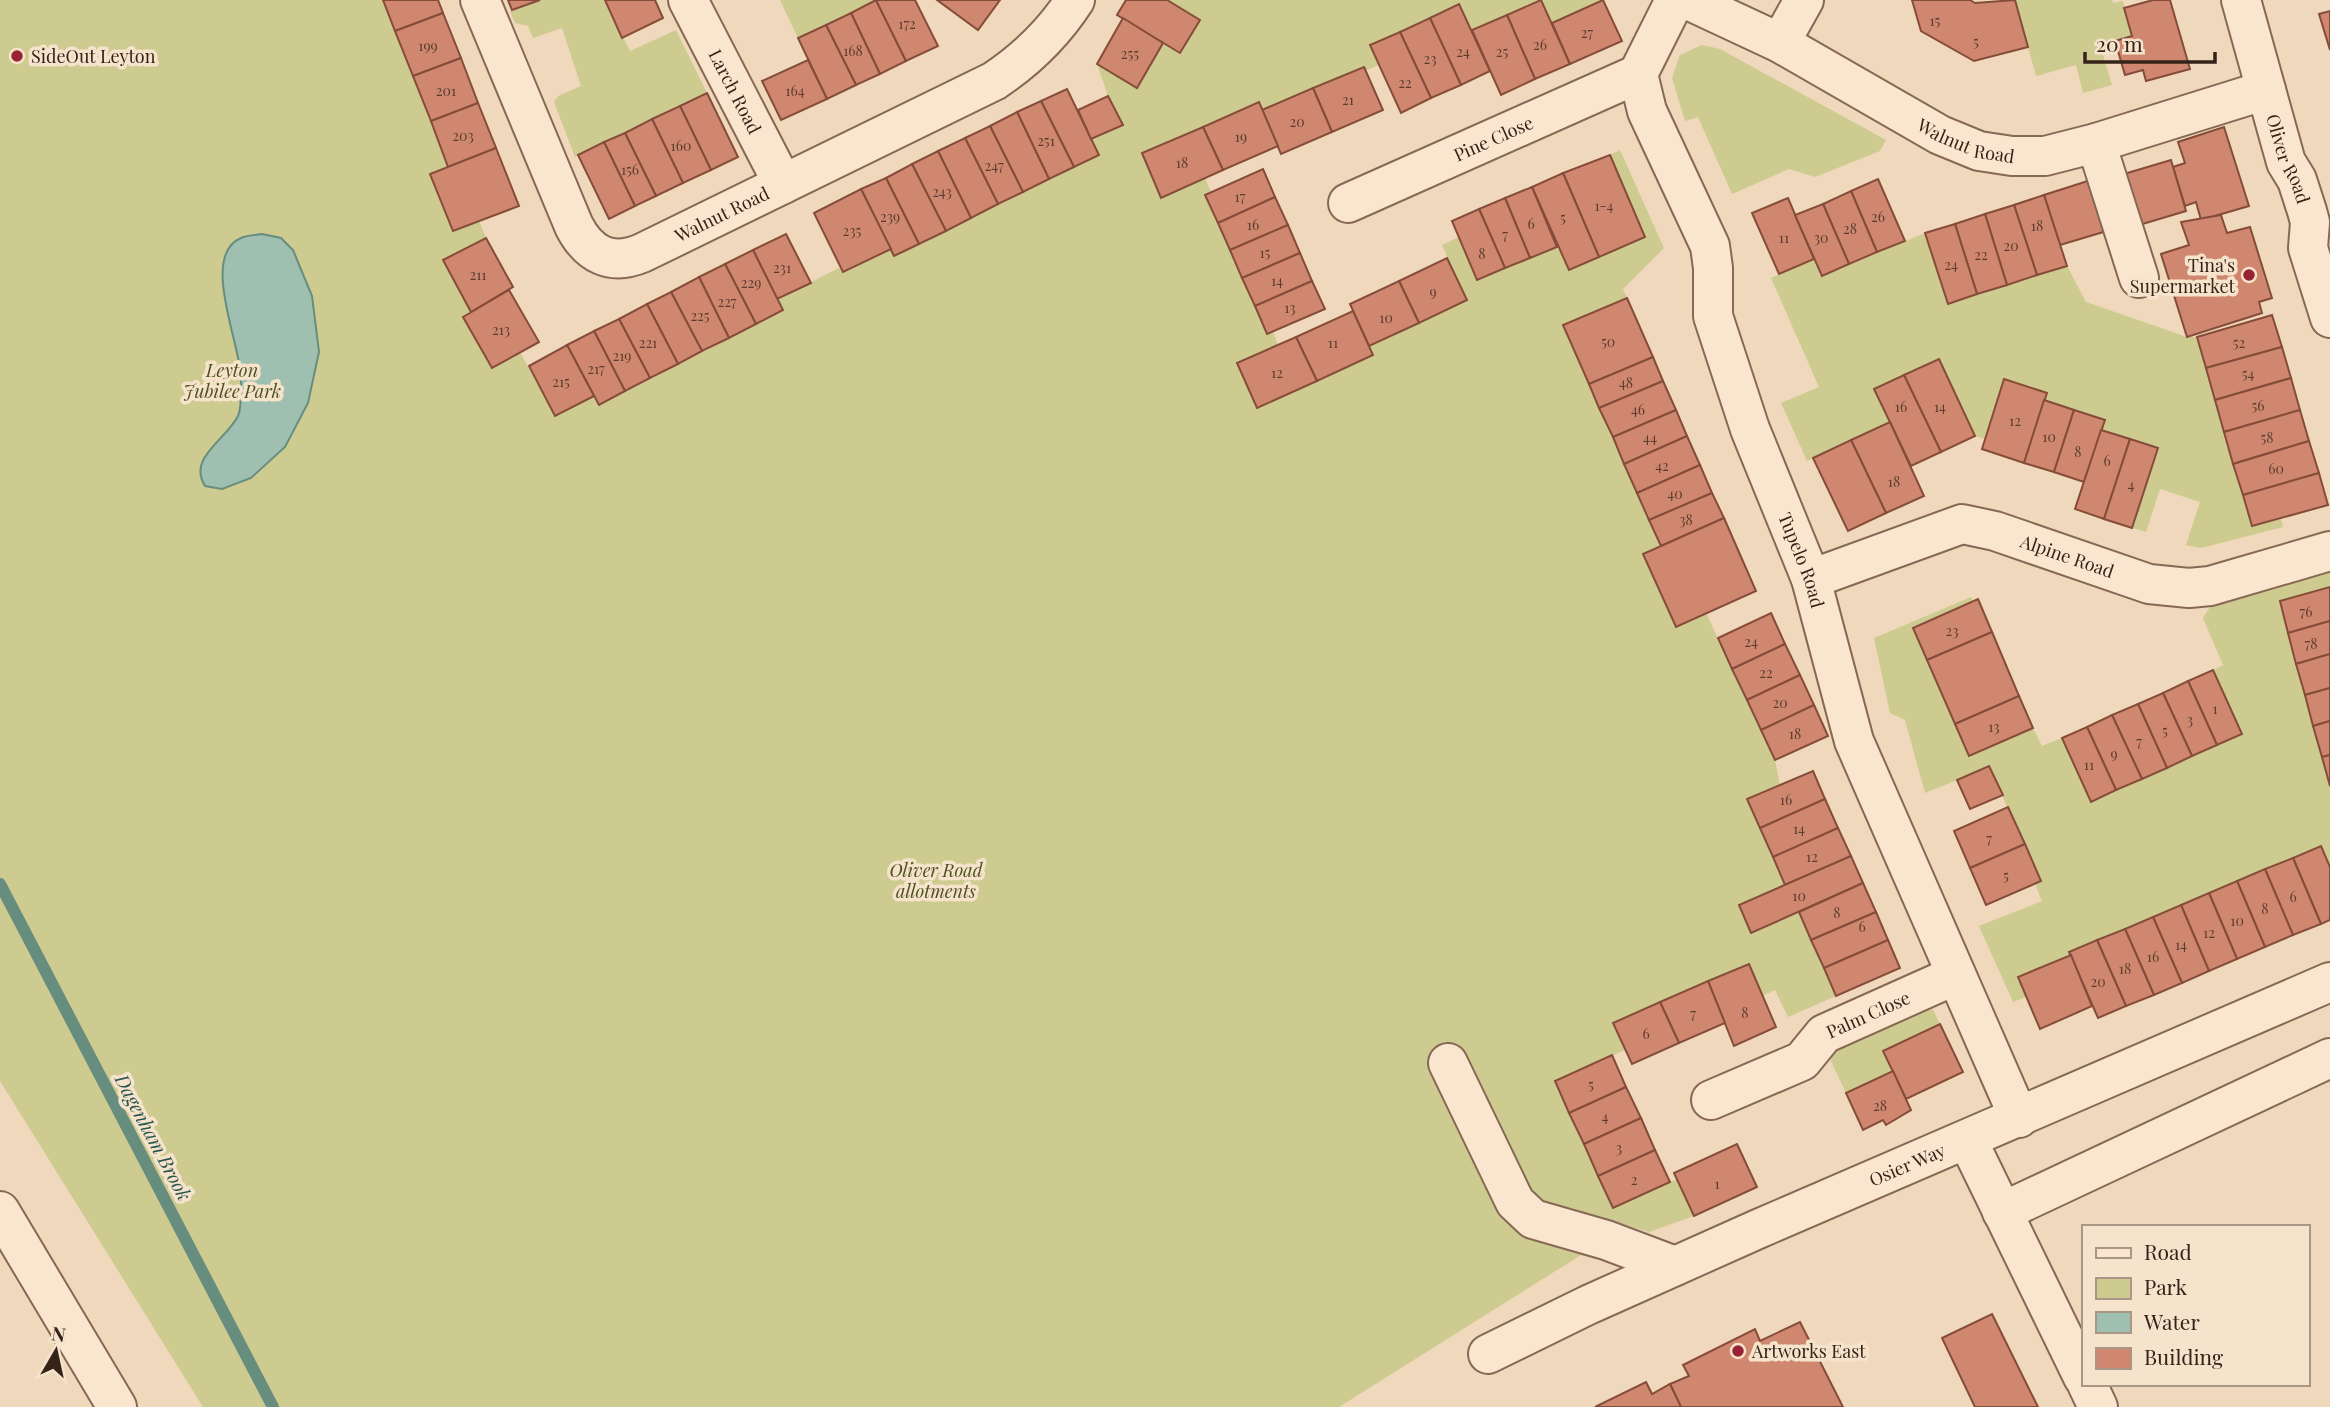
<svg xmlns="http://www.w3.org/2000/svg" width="2330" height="1407" font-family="'Playfair Display',serif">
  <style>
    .green { fill: #cdcb8f }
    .water { fill: #9fbfb1; stroke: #678d7e; stroke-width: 2 }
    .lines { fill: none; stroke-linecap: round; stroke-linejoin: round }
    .stream { stroke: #678d7e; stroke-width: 12 }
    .building { fill: #cf886f; stroke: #864c3a; stroke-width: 2 }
    .minor-casing { stroke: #866854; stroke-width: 42 }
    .minor { stroke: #fae6ce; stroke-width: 38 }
    .poi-dot { fill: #972335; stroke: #f6e3cb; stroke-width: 2.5 }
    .labels { text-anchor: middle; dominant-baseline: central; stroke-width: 7; stroke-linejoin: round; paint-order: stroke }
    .number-label { font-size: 14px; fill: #5c3c2f }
    .poi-label { font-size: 18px; fill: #35231a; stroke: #f6e3cb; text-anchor: start }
    .street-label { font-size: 18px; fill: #35231a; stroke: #f6e3cb }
    .park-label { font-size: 18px; font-style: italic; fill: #4d5220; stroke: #f6e3cb }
    .water-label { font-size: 19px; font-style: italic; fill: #28554c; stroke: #f6e3cb }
  </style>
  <rect width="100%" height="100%" fill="#efd8bb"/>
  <g class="green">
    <polygon points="0,0 383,0 448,167 431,174 453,231 479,221 486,238 444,260 471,312 463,317 520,352 555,416 594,396 600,405 783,311 777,299 841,267 891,249 895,256 1099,155 1091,139 1123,125 1108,96 1097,64 1137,87 1163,43 1180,53 1200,20 1167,0 1539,0 1472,30 1459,4 1370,45 1378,65 1365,71 1363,67 1262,110 1258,103 1142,154 1161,197 1205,178 1211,192 1206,195 1267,333 1273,332 1278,345 1237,363 1258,408 1373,355 1369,346 1467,300 1442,245 1459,237 1505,268 1557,247 1570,269 1645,237 1610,155 1620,150 1664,248 1623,289 1627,298 1563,326 1661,546 1643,555 1675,626 1706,613 1775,760 1780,785 1747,800 1785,885 1740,905 1752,933 1799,912 1836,996 1788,1017 1775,990 1762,996 1749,964 1614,1023 1625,1050 1555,1081 1613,1207 1677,1179 1694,1216 1649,1232 1610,1220 1602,1253 1595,1259 1581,1255 1339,1407 203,1407 0,1081"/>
    <polygon points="540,0 605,0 630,51 676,30 707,93 575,157 554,102 558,96 581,86 562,28 533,38 528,26 515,23 510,11"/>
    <polygon points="780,0 877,0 798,38"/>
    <polygon points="1541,0 1603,0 1552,23"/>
    <polygon points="2015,0 2112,0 2113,3 2123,1 2132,36 2100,45 2112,85 2083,93 2076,65 2036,76"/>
    <polygon points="1702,45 1720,49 1886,140 1880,151 1815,177 1789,169 1732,194 1698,117 1685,121 1672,78 1680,55"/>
    <polygon points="1925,233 1948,304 2067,266 2086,302 2187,337 2197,337 2252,526 2281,519 2283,527 2201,548 2186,545 2200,502 2160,489 2146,532 2132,528 2158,448 2101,430 2104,420 2044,400 2046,392 2005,379 1985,439 1975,436 1938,359 1874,389 1890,422 1807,461 1781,403 1819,387 1771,278 1814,259 1822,276"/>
    <polygon points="2330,572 2330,587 2280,602 2330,786 2330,867 2320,846 2018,977 2026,997 2013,1002 1979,926 2042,901 2035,884 2041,881 1989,767 1925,793 1905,720 1890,713 1874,638 1971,597 1973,601 1913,628 1969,756 2033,728 2042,746 2062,738 2092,802 2242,734 2213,670 2223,665 2203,618 2213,602"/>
    <polygon points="1909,1008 1933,1010 1940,1024 1883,1051 1893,1071 1846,1093 1831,1061 1833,1049"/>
  </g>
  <path class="water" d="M262,234L281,238L293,250L312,296L319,352L308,403L285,447L251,478L222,489L205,486C187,458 226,440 238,416C242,407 241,389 241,379C242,348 199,255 241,238C247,235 255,235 262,234Z"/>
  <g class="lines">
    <polyline class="stream" points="0,884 273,1407"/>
  </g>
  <g class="building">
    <polygon points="383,0 438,0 443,13 395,31"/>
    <polygon points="508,0 540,0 512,10"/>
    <polygon points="605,0 655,0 663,18 622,38"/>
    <polygon points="876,0 906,61 880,74 851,13"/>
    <polygon points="876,0 915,0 938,46 906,61"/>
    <polygon points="937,0 1000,0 978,30"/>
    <polygon points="1126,0 1167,0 1200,20 1180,53 1117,15"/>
    <polygon points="1541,0 1570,64 1535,79 1507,15"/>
    <polygon points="1603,0 1622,41 1570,64 1552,23"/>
    <polygon points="1912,0 1970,0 1975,3 2015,0 2028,47 1974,61 1921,31"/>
    <polygon points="2153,0 2170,0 2190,69 2146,81 2143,70 2125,75 2115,41 2132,36 2124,8"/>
    <polygon points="1459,4 1490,71 1461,85 1430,18"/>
    <polygon points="2330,11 2330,50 2319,14"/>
    <polygon points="443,13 461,58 413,76 395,31"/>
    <polygon points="851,13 880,74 856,85 826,25"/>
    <polygon points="1507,15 1535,79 1501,95 1472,30"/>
    <polygon points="1123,18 1163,43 1137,88 1097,64"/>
    <polygon points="1430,18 1461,85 1431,98 1400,32"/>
    <polygon points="826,25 856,85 827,99 798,38"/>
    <polygon points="1400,32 1431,98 1401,113 1370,45"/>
    <polygon points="461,58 478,103 431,121 413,76"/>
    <polygon points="808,60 827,99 781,120 762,81"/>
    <polygon points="1364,67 1383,110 1332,132 1313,88"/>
    <polygon points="1313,88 1332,132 1281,154 1262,110"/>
    <polygon points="1067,89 1099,155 1074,167 1041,101"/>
    <polygon points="707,93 738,157 711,170 680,106"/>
    <polygon points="1108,96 1123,125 1091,139 1078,110"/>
    <polygon points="1041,101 1074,167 1049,179 1017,112"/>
    <polygon points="1259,102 1278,146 1223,170 1203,127"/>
    <polygon points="478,103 496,148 448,167 431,121"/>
    <polygon points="680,106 711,170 683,183 652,119"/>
    <polygon points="1017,112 1049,179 1023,192 990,126"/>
    <polygon points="652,119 683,183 656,196 625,133"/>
    <polygon points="990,126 1023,192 998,204 965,138"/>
    <polygon points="1203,127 1223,170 1161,198 1142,153"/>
    <polygon points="2224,127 2249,206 2201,220 2196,202 2185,206 2173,167 2185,163 2178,142"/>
    <polygon points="625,133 656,196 635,206 604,142"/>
    <polygon points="965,138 998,204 971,218 938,151"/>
    <polygon points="604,142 635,206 609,219 578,155"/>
    <polygon points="496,148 519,206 453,231 430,174"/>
    <polygon points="938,151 971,218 946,231 912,164"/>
    <polygon points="1610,155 1645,237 1599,257 1563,173"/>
    <polygon points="2171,160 2186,211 2129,228 2114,177"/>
    <polygon points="912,164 946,231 919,244 886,178"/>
    <polygon points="1263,169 1275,197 1218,223 1205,195"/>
    <polygon points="1563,173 1599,257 1569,270 1532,187"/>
    <polygon points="886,178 919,244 894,256 861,189"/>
    <polygon points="1878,179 1905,241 1877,252 1851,191"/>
    <polygon points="2094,179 2110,230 2060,245 2044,195"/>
    <polygon points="1532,187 1557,247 1530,258 1505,198"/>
    <polygon points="861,189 891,249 843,272 814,213"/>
    <polygon points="1851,191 1877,252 1849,264 1823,204"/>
    <polygon points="2044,195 2067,266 2037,275 2014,205"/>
    <polygon points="1275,197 1288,225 1230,250 1218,223"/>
    <polygon points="1505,198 1530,258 1505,268 1479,209"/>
    <polygon points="1788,198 1814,259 1779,274 1752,213"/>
    <polygon points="1823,204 1849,264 1822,276 1795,215"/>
    <polygon points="2014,205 2037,275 2007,285 1985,214"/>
    <polygon points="1479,209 1505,268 1477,280 1452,221"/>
    <polygon points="1985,214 2007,285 1977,294 1955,224"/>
    <polygon points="2221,215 2227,233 2250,227 2272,298 2259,302 2262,313 2187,337 2161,254 2189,245 2181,222"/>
    <polygon points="1955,224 1977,294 1948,304 1925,233"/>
    <polygon points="1288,225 1300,253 1242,278 1230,250"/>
    <polygon points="786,234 811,283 777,299 753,250"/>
    <polygon points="486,238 513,287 471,312 443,260"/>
    <polygon points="753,250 783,310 756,324 725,264"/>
    <polygon points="1300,253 1312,281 1255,306 1242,278"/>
    <polygon points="1447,258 1467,300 1419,323 1399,281"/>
    <polygon points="725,264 756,324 729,338 699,277"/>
    <polygon points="699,277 729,338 702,351 671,292"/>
    <polygon points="1312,281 1325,309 1267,334 1255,306"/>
    <polygon points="1399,281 1419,323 1369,346 1350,304"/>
    <polygon points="509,290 539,342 492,368 463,317"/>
    <polygon points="671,292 702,351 678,364 647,304"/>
    <polygon points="1627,298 1653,357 1589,384 1563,325"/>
    <polygon points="647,304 678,364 650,378 619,319"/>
    <polygon points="1353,311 1373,355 1317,381 1296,337"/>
    <polygon points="2272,315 2282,347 2206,368 2197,337"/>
    <polygon points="619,319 650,378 625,391 594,331"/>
    <polygon points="594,331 625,391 599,405 567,345"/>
    <polygon points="1296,337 1317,381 1257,408 1237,363"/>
    <polygon points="567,345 594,396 555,416 529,366"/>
    <polygon points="2282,347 2291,378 2215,400 2206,368"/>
    <polygon points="1653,357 1663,381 1599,408 1589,384"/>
    <polygon points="1939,359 1975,436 1941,452 1904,375"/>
    <polygon points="1904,375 1941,452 1911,466 1874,389"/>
    <polygon points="2291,378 2300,410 2224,432 2215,400"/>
    <polygon points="2004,379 2047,393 2024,463 1982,449"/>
    <polygon points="1663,381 1676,410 1613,437 1599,408"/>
    <polygon points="2044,400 2074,410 2054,472 2024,463"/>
    <polygon points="1676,410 1687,436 1624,464 1613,437"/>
    <polygon points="2074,410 2105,420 2084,482 2054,472"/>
    <polygon points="2300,410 2309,441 2233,464 2224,432"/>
    <polygon points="1890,422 1924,496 1886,513 1851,440"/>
    <polygon points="2101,430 2130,439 2104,519 2075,509"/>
    <polygon points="1687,436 1700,465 1637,493 1624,464"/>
    <polygon points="2130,439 2158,448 2132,528 2104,519"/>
    <polygon points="1851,440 1886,513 1848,531 1813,458"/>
    <polygon points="2309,441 2319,473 2243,495 2233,464"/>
    <polygon points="1700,465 1712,493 1649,520 1637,493"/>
    <polygon points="2319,473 2328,505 2252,526 2243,495"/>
    <polygon points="1712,493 1724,518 1661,546 1649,520"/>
    <polygon points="1724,518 1756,591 1676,627 1643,554"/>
    <polygon points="2330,587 2330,621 2288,633 2280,601"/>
    <polygon points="1978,599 1992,632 1927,660 1913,628"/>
    <polygon points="1771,613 1785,644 1732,669 1718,638"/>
    <polygon points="2330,621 2330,654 2296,664 2288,633"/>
    <polygon points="1992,632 2019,696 1955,724 1927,660"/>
    <polygon points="1785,644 1800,675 1747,700 1732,669"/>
    <polygon points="2330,654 2330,688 2305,695 2296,664"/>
    <polygon points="2213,670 2242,734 2217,745 2188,681"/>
    <polygon points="1800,675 1814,705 1761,730 1747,700"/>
    <polygon points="2188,681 2217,745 2192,756 2163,693"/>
    <polygon points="2330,688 2330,721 2313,726 2305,695"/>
    <polygon points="2163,693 2192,756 2167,768 2138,704"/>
    <polygon points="2019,696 2033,728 1969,756 1955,724"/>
    <polygon points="2138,704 2167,768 2142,779 2112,715"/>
    <polygon points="1814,705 1828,736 1775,760 1761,730"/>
    <polygon points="2112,715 2142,779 2116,790 2087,727"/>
    <polygon points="2330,721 2330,755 2322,757 2313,726"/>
    <polygon points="2087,727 2116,790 2091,802 2062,738"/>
    <polygon points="2330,755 2330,786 2322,757"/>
    <polygon points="1989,766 2003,795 1970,809 1957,780"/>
    <polygon points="1813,771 1825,799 1760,828 1747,799"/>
    <polygon points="1825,799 1838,828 1773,857 1760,828"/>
    <polygon points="2008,807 2025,844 1970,868 1954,831"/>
    <polygon points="1838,828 1851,856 1785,885 1773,857"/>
    <polygon points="2025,844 2041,881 1986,905 1970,868"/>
    <polygon points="2321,846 2330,867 2330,920 2321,924 2293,858"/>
    <polygon points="1851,856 1863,883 1751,933 1739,905"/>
    <polygon points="2293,858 2321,924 2293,935 2265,869"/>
    <polygon points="2265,869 2293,935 2265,947 2237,881"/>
    <polygon points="2237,881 2265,947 2237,959 2209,893"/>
    <polygon points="1863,883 1876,912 1811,940 1799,912"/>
    <polygon points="2209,893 2237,959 2209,971 2181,905"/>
    <polygon points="2181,905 2209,971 2182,983 2153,917"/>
    <polygon points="1876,912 1888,940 1824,968 1811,940"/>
    <polygon points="2153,917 2182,983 2154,995 2125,929"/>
    <polygon points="2125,929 2154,995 2126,1006 2097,940"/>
    <polygon points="1888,940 1900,968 1836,996 1824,968"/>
    <polygon points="2097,940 2126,1006 2098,1018 2069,952"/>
    <polygon points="2071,955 2092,1006 2040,1029 2018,977"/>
    <polygon points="1749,964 1776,1027 1734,1046 1708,981"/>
    <polygon points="1708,981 1725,1023 1679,1043 1660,1002"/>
    <polygon points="1660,1002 1679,1043 1632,1064 1613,1023"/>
    <polygon points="1940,1024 1963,1072 1906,1099 1883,1051"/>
    <polygon points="1612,1055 1626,1087 1569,1113 1555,1081"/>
    <polygon points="1893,1071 1911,1110 1886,1125 1883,1120 1863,1130 1846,1093"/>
    <polygon points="1626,1087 1641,1118 1584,1144 1569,1113"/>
    <polygon points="1641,1118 1655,1150 1598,1176 1584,1144"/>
    <polygon points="1737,1144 1757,1187 1694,1216 1674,1173"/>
    <polygon points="1655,1150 1670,1182 1613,1208 1598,1176"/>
    <polygon points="1992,1314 2038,1407 1975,1407 1942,1338"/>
    <polygon points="1800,1322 1843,1407 1681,1407 1670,1384 1689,1376 1683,1365 1755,1329 1760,1341"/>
    <polygon points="1646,1382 1652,1394 1670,1384 1681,1407 1595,1407"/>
  </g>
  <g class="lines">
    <g class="minor-casing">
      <g id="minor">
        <path id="s1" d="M480,0L574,226C589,255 611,266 642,253L994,81C1027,59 1053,34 1075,0"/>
        <path id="s2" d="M688,0L783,184"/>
        <path id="s3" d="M1675,0L1638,74L1647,111L1710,246L1713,268V316L1750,429L1811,579L1854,741L2019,1118"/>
        <path id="s4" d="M1688,0L1780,43L1940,135L1979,151L2012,156H2045L2096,143L2266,90"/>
        <path id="s5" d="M2241,0L2286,162L2297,180L2307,211L2310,222L2308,248L2330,318"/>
        <polyline points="1780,43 1804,0"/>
        <polyline points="2096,143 2139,278"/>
        <path id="s6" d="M1348,203L1638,74"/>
        <path id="s7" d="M1811,579L1962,524L1995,531L2149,584L2189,588L2210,586L2330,551"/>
        <polyline points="1448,1063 1515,1202 1533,1219 1606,1240 1675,1266"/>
        <path id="s8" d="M1711,1100L1802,1061L1824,1034L1956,975"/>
        <polyline points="1968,1141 2083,1377"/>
        <polyline points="0,1211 117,1407"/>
        <polyline points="2002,1212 2330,1058"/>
        <path id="s9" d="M1488,1354L1588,1305L1758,1229L2330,982"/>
        <polyline points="2087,1384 2098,1407"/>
      </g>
    </g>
    <use href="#minor" class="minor"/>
  </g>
  <g class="poi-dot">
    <circle cx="17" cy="56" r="7"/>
    <circle cx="2249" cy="275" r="7"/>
    <circle cx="1738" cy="1351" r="7"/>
  </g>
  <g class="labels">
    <g class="number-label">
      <text x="1935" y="20">15</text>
      <text x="907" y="23">172</text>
      <text x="1587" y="32">27</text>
      <text x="1976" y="41">5</text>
      <text x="1540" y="44">26</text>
      <text x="428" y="45">199</text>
      <text x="853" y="50">168</text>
      <text x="1463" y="51">24</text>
      <text x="1502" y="51">25</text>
      <text x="1130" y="53">255</text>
      <text x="1430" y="58">23</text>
      <text x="1405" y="82">22</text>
      <text x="446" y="90">201</text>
      <text x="795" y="90">164</text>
      <text x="1348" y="99">21</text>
      <text x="1297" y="121">20</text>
      <text x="463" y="135">203</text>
      <text x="1241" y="136">19</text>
      <text x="1046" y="140">251</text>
      <text x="681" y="145">160</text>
      <text x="1182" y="162">18</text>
      <text x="994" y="165">247</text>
      <text x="630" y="169">156</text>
      <text x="942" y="191">243</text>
      <text x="1240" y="196">17</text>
      <text x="1604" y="205">1-4</text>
      <text x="890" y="216">239</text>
      <text x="1878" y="216">26</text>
      <text x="1563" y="217">5</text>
      <text x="1531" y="223">6</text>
      <text x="1253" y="224">16</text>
      <text x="2037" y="225">18</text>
      <text x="1850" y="228">28</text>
      <text x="852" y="230">235</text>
      <text x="1505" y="234">7</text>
      <text x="1784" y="237">11</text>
      <text x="1821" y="237">30</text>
      <text x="2011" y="245">20</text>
      <text x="1265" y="252">15</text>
      <text x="1482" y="253">8</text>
      <text x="1981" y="254">22</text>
      <text x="1951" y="264">24</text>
      <text x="782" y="267">231</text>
      <text x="478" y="274">211</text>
      <text x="1277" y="280">14</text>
      <text x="751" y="282">229</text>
      <text x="1433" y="291">9</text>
      <text x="727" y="301">227</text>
      <text x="1290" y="307">13</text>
      <text x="700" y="315">225</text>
      <text x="1386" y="317">10</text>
      <text x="501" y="329">213</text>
      <text x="1608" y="341">50</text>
      <text x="648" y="342">221</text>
      <text x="1333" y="342">11</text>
      <text x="2239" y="342">52</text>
      <text x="622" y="355">219</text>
      <text x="596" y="368">217</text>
      <text x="1277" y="372">12</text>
      <text x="2248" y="373">54</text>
      <text x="561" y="381">215</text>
      <text x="1626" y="382">48</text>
      <text x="2258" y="405">56</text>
      <text x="1901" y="406">16</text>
      <text x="1940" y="406">14</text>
      <text x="1638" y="409">46</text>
      <text x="2015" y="420">12</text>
      <text x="2049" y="436">10</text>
      <text x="1650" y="437">44</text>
      <text x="2267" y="437">58</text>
      <text x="2078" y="451">8</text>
      <text x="2107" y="460">6</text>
      <text x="1662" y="465">42</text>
      <text x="2276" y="468">60</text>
      <text x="1894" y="481">18</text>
      <text x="2131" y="484">4</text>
      <text x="1675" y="493">40</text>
      <text x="1686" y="519">38</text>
      <text x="2306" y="611">76</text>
      <text x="1952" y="630">23</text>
      <text x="1751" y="641">24</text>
      <text x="2311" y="643">78</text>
      <text x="1766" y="672">22</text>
      <text x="1780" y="702">20</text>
      <text x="2215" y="708">1</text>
      <text x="2190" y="719">3</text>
      <text x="1994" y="726">13</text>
      <text x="2165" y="730">5</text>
      <text x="1795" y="733">18</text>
      <text x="2139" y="741">7</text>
      <text x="2114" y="753">9</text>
      <text x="2089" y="764">11</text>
      <text x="1786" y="799">16</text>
      <text x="1799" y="828">14</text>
      <text x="1989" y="838">7</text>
      <text x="1812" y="856">12</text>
      <text x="2006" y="875">5</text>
      <text x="1799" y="895">10</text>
      <text x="2293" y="896">6</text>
      <text x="2265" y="908">8</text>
      <text x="1837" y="912">8</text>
      <text x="2237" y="920">10</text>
      <text x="1862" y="926">6</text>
      <text x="2209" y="932">12</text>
      <text x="2181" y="944">14</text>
      <text x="2153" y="956">16</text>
      <text x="2125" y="968">18</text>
      <text x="2098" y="981">20</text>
      <text x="1745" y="1012">8</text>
      <text x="1693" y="1013">7</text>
      <text x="1646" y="1033">6</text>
      <text x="1591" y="1084">5</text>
      <text x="1880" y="1105">28</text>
      <text x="1605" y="1116">4</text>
      <text x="1619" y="1147">3</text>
      <text x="1634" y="1179">2</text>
      <text x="1717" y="1183">1</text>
    </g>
    <g class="poi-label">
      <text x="31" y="56">SideOut Leyton</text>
      <text x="2235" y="265" text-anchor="end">Tina's<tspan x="2235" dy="21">Supermarket</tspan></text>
      <text x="1752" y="1351">Artworks East</text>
    </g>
    <g class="street-label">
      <text stroke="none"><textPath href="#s2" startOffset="103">Larch Road</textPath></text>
      <text stroke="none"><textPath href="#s4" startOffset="313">Walnut Road</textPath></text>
      <text stroke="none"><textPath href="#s6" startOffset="159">Pine Close</textPath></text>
      <text stroke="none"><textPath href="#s5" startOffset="166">Oliver Road</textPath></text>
      <text stroke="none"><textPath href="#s1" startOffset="416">Walnut Road</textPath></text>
      <text stroke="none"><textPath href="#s7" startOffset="271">Alpine Road</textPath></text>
      <text stroke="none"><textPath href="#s3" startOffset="600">Tupelo Road</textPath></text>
      <text stroke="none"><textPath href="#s8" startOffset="182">Palm Close</textPath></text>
      <text stroke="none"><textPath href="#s9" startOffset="460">Osier Way</textPath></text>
    </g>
    <g class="park-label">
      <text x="232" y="370">Leyton<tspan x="232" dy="21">Jubilee Park</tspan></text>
      <text x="936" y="870">Oliver Road<tspan x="936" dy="21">allotments</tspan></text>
    </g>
    <g class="water-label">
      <text transform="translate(154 1137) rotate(62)">Dagenham Brook</text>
    </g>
  </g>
  <rect x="2082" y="1225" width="228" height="161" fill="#f6e3cb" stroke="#a99684" stroke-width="2"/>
  <rect x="2096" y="1248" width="35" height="10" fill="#fae6ce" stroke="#a99684" stroke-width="2"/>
  <text x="2144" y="1260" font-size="21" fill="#35231a">Road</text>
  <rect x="2096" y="1278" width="35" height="21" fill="#cdcb8f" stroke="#a99684" stroke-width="2"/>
  <text x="2144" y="1295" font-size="21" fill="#35231a">Park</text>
  <rect x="2096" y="1312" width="35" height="21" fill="#9fbfb1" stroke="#a99684" stroke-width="2"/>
  <text x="2144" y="1330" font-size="21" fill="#35231a">Water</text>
  <rect x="2096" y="1348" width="35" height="21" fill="#cf886f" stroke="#a99684" stroke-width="2"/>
  <text x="2144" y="1365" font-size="21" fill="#35231a">Building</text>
  <g transform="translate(56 1351) rotate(9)" stroke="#f6e3cb" stroke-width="5" paint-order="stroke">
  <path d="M0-5L12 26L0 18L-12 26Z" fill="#35231a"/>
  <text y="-10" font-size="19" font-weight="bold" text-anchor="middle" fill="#35231a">N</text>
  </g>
  <path d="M2085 52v10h130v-10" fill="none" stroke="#35231a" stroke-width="3.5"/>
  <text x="2096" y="52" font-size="21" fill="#35231a" stroke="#f6e3cb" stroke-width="5" paint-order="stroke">20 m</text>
</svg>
